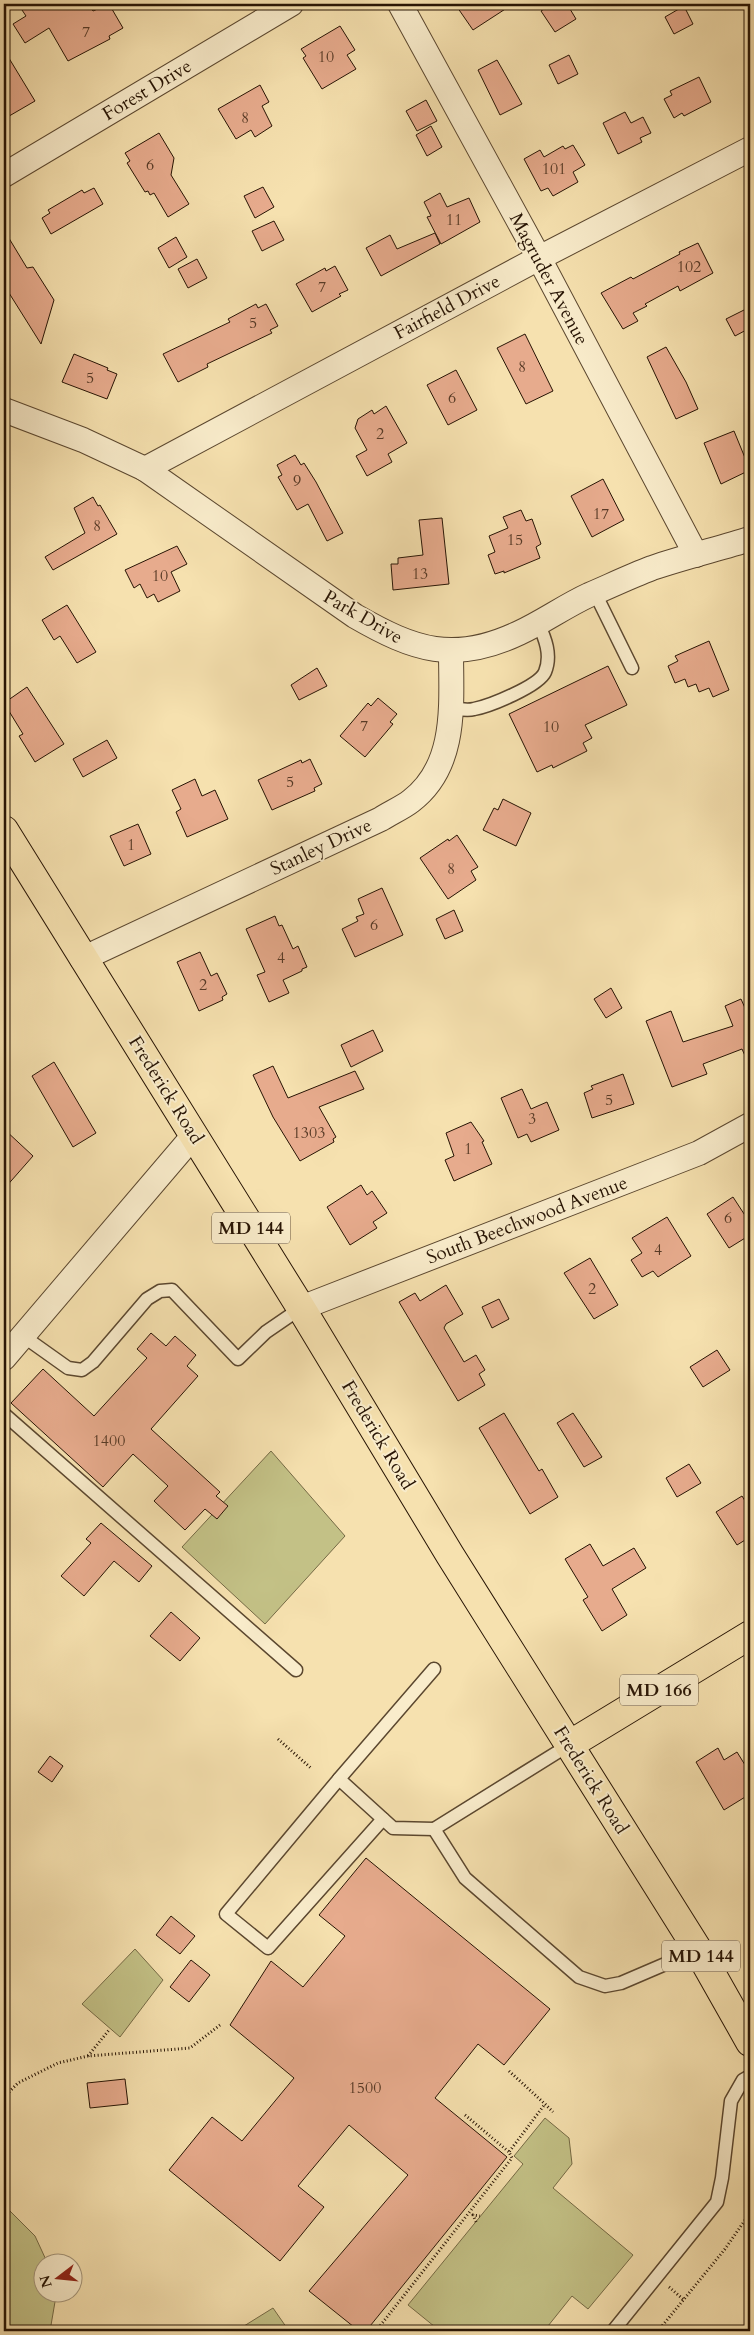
<svg xmlns="http://www.w3.org/2000/svg" width="754" height="2335" font-family="Cardo,serif">
  <style>
    .green { fill: #c3c186; stroke: #756a45 }
    .building { fill: #e7ab8d; stroke: #271404 }
    .lines { fill: none; stroke-linecap: round; stroke-linejoin: round }
    .lane-casing { stroke: #5b472f; stroke-width: 15 }
    .street-casing { stroke: #5b472f; stroke-width: 26 }
    .primary-casing { stroke: #271404; stroke-width: 30 }
    .path { stroke: #271404; stroke-width: 3; stroke-dasharray: 1 2.5; stroke-linecap: butt }
    .lane { stroke: #f9eccb; stroke-width: 12 }
    .street { stroke: #f9eccb; stroke-width: 24 }
    .primary { stroke: #f6e1af; stroke-width: 28 }
    .labels { text-anchor: middle; dominant-baseline: central; stroke-width: 4; stroke-linejoin: round; paint-order: stroke }
    .number-label { font-size: 16px; fill: #573a26 }
    .shield { fill: #f9eccb; stroke: #665540; stroke-width: 1 }
    .shield-label { font-size: 18px; font-weight: bold; fill: #271404 }
    .street-label { font-size: 19px; fill: #271404; stroke: #f9eccb }
  </style>
  <rect width="100%" height="100%" fill="#f6e1af"/>
  <filter id="stains"><feTurbulence type="fractalNoise" baseFrequency=".004" numOctaves="4"/><feColorMatrix values="0 0 0 0 .2 0 0 0 0 .09 0 0 0 0 .02 0 0 0 .5 -.17"/></filter>
  <radialGradient id="worn" r=".72"><stop offset=".6" stop-color="#630" stop-opacity="0"/><stop offset="1" stop-color="#630" stop-opacity=".3"/></radialGradient>
  <g class="green">
    <polygon points="271,1451 345,1536 265,1624 182,1547"/>
    <polygon points="135,1949 163,1980 120,2037 82,2004"/>
    <polygon points="545,2118 569,2138 572,2164 553,2188 633,2255 588,2309 572,2296 544,2331 440,2331 408,2305 523,2164 514,2156"/>
    <polygon points="4,2205 35,2236 47,2262 42,2262 42,2292 55,2293 56,2296 50,2331 4,2331"/>
    <polygon points="273,2308 289,2331 236,2331"/>
  </g>
  <g class="building">
    <polygon points="18,4 88,4 93,11 109,4 123,28 109,36 110,39 68,61 49,28 25,43 13,24 26,16"/>
    <polygon points="455,4 513,4 473,30"/>
    <polygon points="552,4 567,4 576,19 555,32 541,11"/>
    <polygon points="684,6 693,24 674,34 665,17"/>
    <polygon points="340,26 355,50 347,55 356,69 322,89 303,58 306,56 301,49"/>
    <polygon points="4,50 35,101 4,119"/>
    <polygon points="569,55 578,74 558,84 549,65"/>
    <polygon points="497,60 522,104 500,115 478,70"/>
    <polygon points="699,77 711,102 684,116 682,113 674,118 664,99 672,95 670,91"/>
    <polygon points="260,85 269,102 262,106 272,126 255,137 251,130 236,139 218,109"/>
    <polygon points="426,100 437,121 417,131 406,111"/>
    <polygon points="625,112 631,123 643,117 651,133 640,138 642,142 618,154 603,123"/>
    <polygon points="431,126 442,147 427,156 416,135"/>
    <polygon points="159,133 174,158 171,175 189,204 168,217 154,193 150,195 148,191 145,192 127,163 130,161 125,153"/>
    <polygon points="573,145 585,165 573,172 578,182 553,196 548,188 541,191 524,159 540,150 544,157 563,146 565,149"/>
    <polygon points="263,187 274,207 255,218 244,196"/>
    <polygon points="94,188 103,204 51,234 42,218 50,213 48,210 82,190 84,193"/>
    <polygon points="440,193 447,207 469,198 480,222 441,244 427,217 431,216 424,202"/>
    <polygon points="274,221 284,240 262,251 252,231"/>
    <polygon points="4,230 27,268 33,267 54,300 41,344 4,285"/>
    <polygon points="435,233 440,244 381,276 366,248 390,235 397,249"/>
    <polygon points="176,237 187,257 169,268 158,248"/>
    <polygon points="698,243 713,273 680,291 678,286 645,304 647,306 633,313 638,321 623,329 601,293 631,277 633,279 680,254 679,252"/>
    <polygon points="197,259 207,278 188,288 178,269"/>
    <polygon points="335,266 348,290 339,294 341,296 312,312 296,284 325,268 326,271"/>
    <polygon points="256,304 258,308 266,304 278,326 270,330 272,333 207,364 208,367 178,382 163,354 230,322 228,319"/>
    <polygon points="750,307 750,328 735,336 726,319"/>
    <polygon points="525,334 553,391 526,404 497,348"/>
    <polygon points="666,347 686,382 698,409 676,419 647,357"/>
    <polygon points="74,354 108,368 107,370 117,374 107,399 62,382"/>
    <polygon points="456,370 477,410 448,425 427,385"/>
    <polygon points="386,406 407,443 388,454 392,462 367,476 356,456 367,450 355,428 358,419 372,410 374,414"/>
    <polygon points="734,431 750,470 721,484 704,443"/>
    <polygon points="295,455 301,465 304,463 316,482 343,533 327,541 308,504 297,510 278,477 282,475 277,465"/>
    <polygon points="603,479 624,520 592,537 571,496"/>
    <polygon points="93,497 98,506 100,505 117,534 53,570 45,557 85,533 74,508"/>
    <polygon points="521,510 526,521 532,519 541,544 536,547 540,558 504,573 504,571 495,574 488,555 495,552 489,536 508,528 503,517"/>
    <polygon points="442,518 449,584 393,590 391,564 398,564 398,558 423,555 419,520"/>
    <polygon points="177,546 187,564 171,572 180,591 158,602 154,594 147,598 140,584 134,588 125,570"/>
    <polygon points="67,605 96,652 77,663 60,636 54,640 42,620"/>
    <polygon points="709,641 729,690 713,697 709,688 699,692 696,684 688,687 685,679 675,683 668,666 678,661 675,656"/>
    <polygon points="608,666 627,705 585,725 592,738 583,743 587,751 553,768 552,765 537,772 509,714"/>
    <polygon points="317,668 327,686 299,700 291,685"/>
    <polygon points="27,687 64,744 35,762 19,736 23,734 4,703"/>
    <polygon points="378,698 397,714 390,722 393,724 365,757 340,736 368,703 371,706"/>
    <polygon points="107,740 117,758 83,777 73,759"/>
    <polygon points="310,759 322,784 314,788 315,791 272,810 258,780 301,760 302,763"/>
    <polygon points="195,779 202,796 215,790 228,819 187,837 176,812 181,809 172,790"/>
    <polygon points="503,799 531,813 516,846 483,830 494,808 498,810"/>
    <polygon points="138,824 151,854 124,866 110,836"/>
    <polygon points="457,835 478,867 471,871 476,880 448,899 420,858 448,839 449,841"/>
    <polygon points="382,888 403,935 355,957 342,929 358,921 356,917 364,914 358,899"/>
    <polygon points="454,910 463,931 445,939 436,919"/>
    <polygon points="275,916 279,926 282,925 293,949 298,946 307,967 302,969 302,971 283,980 289,993 269,1002 257,975 265,972 246,929"/>
    <polygon points="200,952 211,976 217,973 227,994 222,997 223,1000 199,1011 177,962"/>
    <polygon points="611,988 622,1008 606,1018 594,999"/>
    <polygon points="741,999 745,1008 750,1005 750,1067 742,1049 703,1064 707,1074 672,1087 646,1021 671,1011 683,1042 733,1026 725,1006"/>
    <polygon points="373,1030 383,1051 351,1067 341,1045"/>
    <polygon points="54,1062 96,1133 73,1147 32,1076"/>
    <polygon points="273,1066 288,1098 355,1071 364,1089 319,1107 336,1137 333,1139 334,1142 300,1161 273,1117 253,1075"/>
    <polygon points="623,1074 634,1104 592,1118 584,1093 593,1089 591,1086"/>
    <polygon points="522,1089 531,1109 547,1102 559,1130 531,1142 527,1134 518,1138 501,1098"/>
    <polygon points="471,1122 484,1141 482,1142 492,1164 454,1181 445,1160 454,1156 446,1133"/>
    <polygon points="4,1129 33,1156 4,1189"/>
    <polygon points="361,1185 367,1195 372,1191 387,1213 373,1222 377,1228 350,1245 327,1207"/>
    <polygon points="733,1197 750,1223 750,1235 729,1248 707,1214"/>
    <polygon points="667,1217 691,1256 658,1277 653,1271 642,1277 631,1260 642,1253 632,1238"/>
    <polygon points="590,1258 618,1305 594,1319 564,1273"/>
    <polygon points="446,1285 463,1314 446,1324 444,1328 464,1362 476,1355 485,1370 479,1374 485,1385 458,1401 399,1302 415,1293 420,1301"/>
    <polygon points="499,1299 509,1319 492,1328 482,1307"/>
    <polygon points="151,1333 166,1346 175,1336 196,1355 187,1366 198,1376 151,1429 220,1492 216,1496 228,1506 217,1519 205,1509 185,1530 154,1501 168,1486 133,1454 103,1487 11,1403 43,1369 94,1416 147,1358 137,1349"/>
    <polygon points="717,1350 730,1370 703,1387 690,1367"/>
    <polygon points="504,1413 539,1471 542,1469 558,1497 530,1514 479,1428"/>
    <polygon points="573,1413 602,1457 584,1467 557,1423"/>
    <polygon points="689,1464 701,1483 677,1497 666,1478"/>
    <polygon points="742,1496 750,1509 750,1537 737,1545 716,1512"/>
    <polygon points="101,1523 152,1566 139,1582 114,1561 84,1596 61,1576 91,1543 86,1539"/>
    <polygon points="590,1544 603,1566 634,1548 646,1568 612,1589 627,1615 602,1631 583,1600 588,1597 565,1559"/>
    <polygon points="171,1612 200,1638 180,1661 150,1636"/>
    <polygon points="718,1748 724,1760 737,1752 750,1773 750,1794 724,1810 696,1762"/>
    <polygon points="50,1756 63,1766 52,1782 38,1772"/>
    <polygon points="366,1858 550,2009 504,2065 478,2044 435,2098 507,2157 366,2331 359,2331 309,2291 408,2175 349,2125 298,2186 324,2207 280,2261 169,2170 212,2117 242,2141 294,2078 230,2025 271,1961 303,1987 345,1936 319,1915"/>
    <polygon points="171,1916 195,1936 180,1954 156,1935"/>
    <polygon points="191,1960 210,1975 189,2002 170,1987"/>
    <polygon points="125,2079 128,2104 90,2108 87,2083"/>
  </g>
  <g class="lines">
    <g class="lane-casing">
      <g id="lane">
        <polyline points="595,593 632,668"/>
        <path d="M451,708C458,709 467,711 474,709C490,706 539,686 545,672C552,655 545,638 538,623"/>
        <polyline points="23,1336 68,1368 82,1370 93,1362 147,1299 160,1291 172,1290 238,1359 266,1332 301,1308"/>
        <polyline points="4,1414 296,1670"/>
        <polyline points="434,1669 339,1779 393,1828 434,1829"/>
        <polyline points="569,1745 434,1829 465,1878 579,1977 605,1986 621,1983 698,1950"/>
        <polyline points="339,1779 226,1914 268,1948 383,1819"/>
        <polyline points="613,2331 717,2202 722,2178 731,2101 743,2080 750,2076"/>
      </g>
    </g>
    <g class="street-casing">
      <g id="street">
        <polyline points="400,4 539,258 696,555"/>
        <polyline points="4,175 291,4"/>
        <path d="M4,410L83,440L145,469L355,616C414,650 454,664 519,633C543,622 565,606 589,595C610,586 631,576 652,568C684,557 718,549 750,539"/>
        <polyline points="145,469 539,258 750,149"/>
        <path d="M82,959L381,819C390,813 402,808 411,801C458,765 451,703 451,650"/>
        <polyline points="301,1308 699,1153 750,1125"/>
        <polyline points="4,1358 194,1135"/>
      </g>
    </g>
    <g class="primary-casing">
      <g id="primary">
        <polyline points="4,830 301,1308 450,1555 698,1950 750,2042"/>
        <polyline points="569,1745 750,1635"/>
      </g>
    </g>
    <g class="path">
      <polyline points="278,1739 312,1769"/>
      <polyline points="88,2056 109,2030"/>
      <polyline points="509,2071 545,2104"/>
      <polyline points="4,2097 18,2083 58,2063 88,2056 190,2048 220,2025"/>
      <polyline points="465,2115 509,2152"/>
      <polyline points="476,2222 473,2215 480,2216"/>
      <polyline points="669,2287 684,2300"/>
      <polyline points="376,2331 512,2158 509,2152 545,2104 553,2112"/>
      <polyline points="658,2331 725,2249 750,2213"/>
    </g>
    <use href="#lane" class="lane"/>
    <use href="#street" class="street"/>
    <use href="#primary" class="primary"/>
  </g>
  <g class="labels">
    <g class="number-label">
      <text x="86" y="32">7</text>
      <text x="326" y="57">10</text>
      <text x="245" y="118">8</text>
      <text x="150" y="165">6</text>
      <text x="554" y="169">101</text>
      <text x="454" y="220">11</text>
      <text x="689" y="267">102</text>
      <text x="322" y="287">7</text>
      <text x="253" y="323">5</text>
      <text x="522" y="367">8</text>
      <text x="90" y="378">5</text>
      <text x="452" y="398">6</text>
      <text x="380" y="434">2</text>
      <text x="297" y="481">9</text>
      <text x="601" y="514">17</text>
      <text x="97" y="526">8</text>
      <text x="515" y="540">15</text>
      <text x="420" y="574">13</text>
      <text x="160" y="576">10</text>
      <text x="364" y="726">7</text>
      <text x="551" y="727">10</text>
      <text x="290" y="782">5</text>
      <text x="131" y="845">1</text>
      <text x="451" y="869">8</text>
      <text x="374" y="925">6</text>
      <text x="281" y="958">4</text>
      <text x="203" y="985">2</text>
      <text x="609" y="1100">5</text>
      <text x="532" y="1119">3</text>
      <text x="309" y="1133">1303</text>
      <text x="468" y="1149">1</text>
      <text x="728" y="1218">6</text>
      <text x="658" y="1250">4</text>
      <text x="592" y="1289">2</text>
      <text x="109" y="1441">1400</text>
      <text x="365" y="2088">1500</text>
    </g>
    <g class="shield">
      <rect x="212" y="1212.5" width="78" height="31" rx="4"/>
      <rect x="620" y="1674.5" width="78" height="31" rx="4"/>
      <rect x="662" y="1940.5" width="78" height="31" rx="4"/>
    </g>
    <g class="shield-label">
      <text x="251" y="1228">MD 144</text>
      <text x="659" y="1690">MD 166</text>
      <text x="701" y="1956">MD 144</text>
    </g>
    <g class="street-label">
      <text transform="translate(147 90) rotate(-31)">Forest Drive</text>
      <text transform="translate(549 279) rotate(62)">Magruder Avenue</text>
      <text transform="translate(447 307) rotate(-28)">Fairfield Drive</text>
      <text transform="translate(363 617) rotate(30)">Park Drive</text>
      <text transform="translate(321 847) rotate(-25)">Stanley Drive</text>
      <text transform="translate(166 1090) rotate(58)">Frederick Road</text>
      <text transform="translate(527 1220) rotate(-21)">South Beechwood Avenue</text>
      <text transform="translate(378 1435) rotate(59)">Frederick Road</text>
      <text transform="translate(591 1780) rotate(58)">Frederick Road</text>
    </g>
  </g>
  <rect width="754" height="2335" fill="none" stroke="#f6e1af" stroke-width="20"/>
  <rect x="5" y="5" width="744" height="2325" fill="none" stroke="#271404" stroke-width="2.5"/>
  <rect x="10" y="10" width="734" height="2315" fill="none" stroke="#271404"/>
  <g transform="translate(58 2278) rotate(254)"><circle r="24" fill="#f9eccb" stroke="#a5967b"/>
  <path d="M0-4L9 19L0 12L-9 19Z" fill="#8f2418"/>
  <text y="-8" font-size="14" font-weight="bold" text-anchor="middle" fill="#271404">N</text>
  </g>
  <rect width="100%" height="100%" filter="url(#stains)"/>
  <rect width="100%" height="100%" fill="url(#worn)"/>
</svg>
